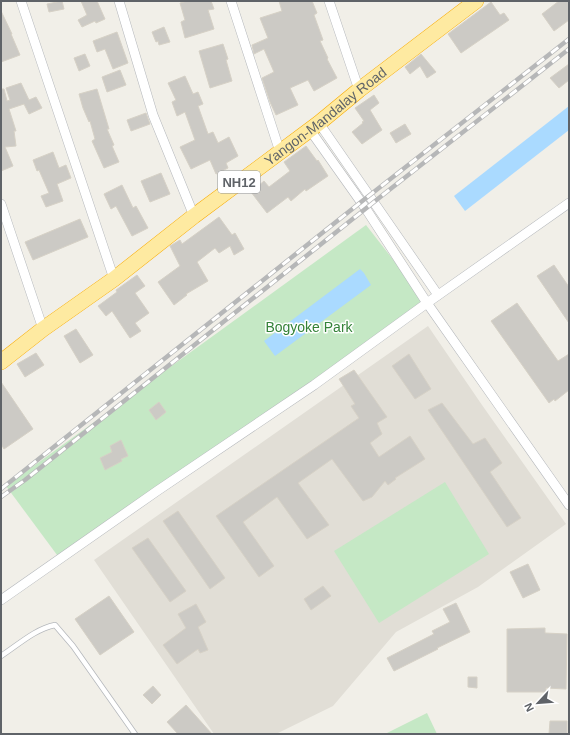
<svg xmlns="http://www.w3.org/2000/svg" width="570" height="735" font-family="Arial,sans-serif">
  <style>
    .education { fill: #e1ded6 }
    .green { fill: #c5e8c5 }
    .water { fill: #aadaff }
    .building { fill: #cccac5; stroke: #d6d1c6 }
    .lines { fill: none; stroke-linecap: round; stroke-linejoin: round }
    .service-casing { stroke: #b5b8bc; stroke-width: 6 }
    .minor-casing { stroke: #b5b8bc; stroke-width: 10 }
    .trunk-casing { stroke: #f9ab00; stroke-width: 16 }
    .service { stroke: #fff; stroke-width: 4.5 }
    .minor { stroke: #fff; stroke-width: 9 }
    .trunk { stroke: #feeaa1; stroke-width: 15 }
    .rail-casing { stroke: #b6b7b8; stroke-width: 4.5 }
    .rail { stroke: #fff; stroke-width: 3; stroke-dasharray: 9; stroke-linecap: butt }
    .labels { text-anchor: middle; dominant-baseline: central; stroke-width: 3; stroke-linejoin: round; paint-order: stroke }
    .shield { fill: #fff; stroke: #8f9295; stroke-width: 1 }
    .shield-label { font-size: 13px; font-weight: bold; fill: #5f6368 }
    .street-label { font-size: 14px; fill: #5f6368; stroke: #fff }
    .park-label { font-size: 14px; fill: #348238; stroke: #fff }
  </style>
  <rect width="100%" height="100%" fill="#f1efe8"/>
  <polygon class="education" points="428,326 482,405 566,524 478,587 396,632 333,706 276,734 214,734 94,560"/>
  <g class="green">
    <polygon points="366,225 427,303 60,559 6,486"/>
    <polygon points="445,482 489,554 379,623 334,551"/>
    <polygon points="427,713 437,734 385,734"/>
  </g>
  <g class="water">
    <polygon points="569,106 569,130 465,211 454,196"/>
    <polygon points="360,269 364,273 371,285 275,356 264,341"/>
  </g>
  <g class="building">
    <polygon points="62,1 64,9 49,12 47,4"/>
    <polygon points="81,1 97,1 105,19 96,23 95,21 82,27 78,20 87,15"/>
    <polygon points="188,1 211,1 214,9 208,10 214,29 185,38 181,22 185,20 180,3"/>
    <polygon points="279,1 312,1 317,13 314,15 323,40 320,41 328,58 327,59 337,78 314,91 308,80 290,88 298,105 276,115 270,102 262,78 274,72 264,49 254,54 252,45 268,38 260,18 282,11"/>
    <polygon points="559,1 569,1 569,20 554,31 542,14"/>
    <polygon points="491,2 500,15 504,13 509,20 461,53 448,34"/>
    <polygon points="1,11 12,34 11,34 20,55 1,62"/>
    <polygon points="164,27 170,42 159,45 158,41 156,42 152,32"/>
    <polygon points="117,32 128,63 113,69 105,49 97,52 93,41"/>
    <polygon points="223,44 228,59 226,60 232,81 210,88 199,51"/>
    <polygon points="85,54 90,66 79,71 74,58"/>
    <polygon points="421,54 436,72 427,78 420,66 410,74 405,67"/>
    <polygon points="569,64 569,80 559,88 550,78"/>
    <polygon points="120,70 126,85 107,92 102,77"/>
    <polygon points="185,76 193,94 198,92 203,104 198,106 208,134 213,132 218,143 229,137 238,156 226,163 228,168 216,174 210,160 191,169 180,147 195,140 185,112 177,116 172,102 176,100 168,83"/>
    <polygon points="21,83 29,100 36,97 42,108 29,114 24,104 9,109 16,131 14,131 16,146 5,147 13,166 1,171 1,89 4,89 7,101 10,100 6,88"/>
    <polygon points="97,89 109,129 107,129 114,145 112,146 119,162 104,168 92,141 95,139 90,121 89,122 83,108 79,94"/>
    <polygon points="374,95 379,103 370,110 382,130 362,144 352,132 363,123 362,122 364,121 355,108"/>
    <polygon points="146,113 150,124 131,131 127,120"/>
    <polygon points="405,124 411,134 396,143 390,133"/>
    <polygon points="306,146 317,161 318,160 328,176 306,191 305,189 291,201 288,197 267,213 251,192 264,181 269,187 290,171 284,162"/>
    <polygon points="53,152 59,168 66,165 71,178 57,184 63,201 46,207 41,196 49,193 39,170 37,171 33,160"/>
    <polygon points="161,173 170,194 150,202 141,181"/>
    <polygon points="122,185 133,208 136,206 148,228 132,236 116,206 111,209 104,194"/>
    <polygon points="219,217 232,235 235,233 244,249 234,255 230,246 219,253 215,248 197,262 208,281 186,294 187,295 174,305 158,282 180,266 170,246 180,240 182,244"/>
    <polygon points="80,219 88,237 33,260 25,242"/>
    <polygon points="554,265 569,287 569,323 537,276"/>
    <polygon points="137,275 145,286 135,293 149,313 135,323 141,331 130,338 112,311 106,316 98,306 117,292 116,290"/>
    <polygon points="517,303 558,361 569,354 569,390 555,401 554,399 549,403 491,321"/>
    <polygon points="76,329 93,355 80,363 64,336"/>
    <polygon points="36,353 44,365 25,377 17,364"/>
    <polygon points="409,354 431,389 415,399 392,366"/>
    <polygon points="354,370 387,417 377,423 382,434 370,443 379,457 410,436 425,459 395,478 396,479 388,485 385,481 372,497 363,501 332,459 298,483 329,525 307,539 277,497 243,522 274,566 259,577 216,516 359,418 351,406 355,404 339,379"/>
    <polygon points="1,382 33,429 4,449 1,444"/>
    <polygon points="159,402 166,412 156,420 149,410"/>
    <polygon points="442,403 473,444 485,438 502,463 490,472 521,518 507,527 428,410"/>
    <polygon points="121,440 128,456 121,459 122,461 105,470 100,458 112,452 110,446"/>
    <polygon points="178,511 225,578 210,589 163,521"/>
    <polygon points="148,538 186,591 170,602 132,548"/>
    <polygon points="528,564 540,590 523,598 510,572"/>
    <polygon points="323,586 331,596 311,610 304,599"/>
    <polygon points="109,596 134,632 100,655 75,619"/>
    <polygon points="456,603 470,632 437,648 438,649 394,671 387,658 434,634 432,631 450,622 443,609"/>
    <polygon points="196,604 206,622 198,627 208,650 200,653 198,649 177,664 163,645 186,628 178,614"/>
    <polygon points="545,628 545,633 567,634 566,689 546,688 546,692 507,692 507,629"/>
    <polygon points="468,677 477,677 477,688 468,687"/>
    <polygon points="153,686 161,695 152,704 143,695"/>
    <polygon points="186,705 212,734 178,734 167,722"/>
    <polygon points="550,721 567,721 567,734 549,734"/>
  </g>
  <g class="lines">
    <g class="service-casing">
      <path id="service" d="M1,656C18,645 35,629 55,625L73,646L135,734"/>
    </g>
    <g class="minor-casing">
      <g id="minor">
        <polyline points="21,1 114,279"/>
        <polyline points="119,1 153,115 194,216"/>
        <polyline points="231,1 280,152"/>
        <polyline points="329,1 359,90"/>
        <polyline points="319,123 438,295"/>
        <polyline points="310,130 366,209 427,303 569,505"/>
        <polyline points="1,204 43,329"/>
        <polyline points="1,600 157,491 314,385 427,303 569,203"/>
      </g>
    </g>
    <g class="trunk-casing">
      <g id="trunk">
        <path id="s1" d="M1,362L43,329L114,279L194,216L319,123L359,90L476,1"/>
      </g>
    </g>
    <use href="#service" class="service"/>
    <use href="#minor" class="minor"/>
    <use href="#trunk" class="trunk"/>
    <g class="rail-casing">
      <g id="rail">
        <polyline points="1,489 361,202 569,39"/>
        <polyline points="1,497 25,480 384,194 569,49"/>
      </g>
    </g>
    <use href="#rail" class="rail"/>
  </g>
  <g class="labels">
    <rect class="shield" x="218" y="171" width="42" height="22" rx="3"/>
    <g class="shield-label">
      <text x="239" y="182">NH12</text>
    </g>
    <g class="street-label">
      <text stroke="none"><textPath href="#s1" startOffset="407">Yangon-Mandalay Road</textPath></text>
    </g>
    <g class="park-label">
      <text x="309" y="327">Bogyoke Park</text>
    </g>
  </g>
  <rect width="570" height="735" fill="none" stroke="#5f6368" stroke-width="4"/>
  <g transform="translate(538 703) rotate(244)" stroke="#ffffff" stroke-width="3" paint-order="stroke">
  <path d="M0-3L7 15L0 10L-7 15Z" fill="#5f6368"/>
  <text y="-6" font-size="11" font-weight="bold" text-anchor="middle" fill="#5f6368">N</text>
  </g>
</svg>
